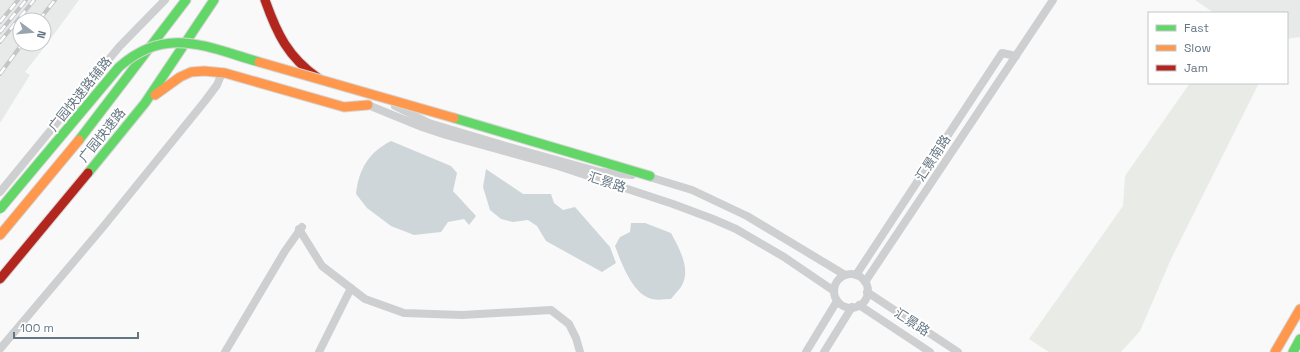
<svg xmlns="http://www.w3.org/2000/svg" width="1300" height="352" font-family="'Space Grotesk','Noto Sans SC',sans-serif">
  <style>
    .built { fill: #e8e9e9; fill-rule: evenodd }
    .green { fill: #e8ebe6 }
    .water { fill: #ced6d9 }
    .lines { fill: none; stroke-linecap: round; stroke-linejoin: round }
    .fast-casing { stroke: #d5d6d7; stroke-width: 11 }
    .slow-casing { stroke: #d5d6d7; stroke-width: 11 }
    .jam-casing { stroke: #d5d6d7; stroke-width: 11 }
    .street { stroke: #cecfd0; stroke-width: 8 }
    .fast { stroke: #63d668; stroke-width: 9 }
    .slow { stroke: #ff974d; stroke-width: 9 }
    .jam { stroke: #b3261e; stroke-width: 9 }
    .rail-casing { stroke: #c3c5c6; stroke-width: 4 }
    .rail { stroke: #fff; stroke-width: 2.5; stroke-dasharray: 8; stroke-linecap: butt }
    .fast-bridge-casing { stroke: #d5d6d6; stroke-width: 11; stroke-linecap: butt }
    .slow-bridge-casing { stroke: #d5d6d6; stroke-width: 11; stroke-linecap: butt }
    .fast-bridge { stroke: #63d668; stroke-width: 9 }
    .slow-bridge { stroke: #ff974d; stroke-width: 9 }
    .labels { text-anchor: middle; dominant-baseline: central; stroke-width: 4; stroke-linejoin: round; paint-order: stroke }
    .street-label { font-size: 13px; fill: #657683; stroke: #fff }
  </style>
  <rect width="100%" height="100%" fill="#f9f9f9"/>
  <g class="built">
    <path d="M0,0H79L49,41L25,72L30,75L0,123ZM20,20H44V44H20Z"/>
    <polygon points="1195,0 1300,0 1300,37 1287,39 1287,13 1214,13"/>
  </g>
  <polygon class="green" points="1190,83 1259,83 1171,259 1140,331 1121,352 1049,352 1029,339 1123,206 1125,176"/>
  <g class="water">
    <path d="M391,141L451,166L457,173L453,191L476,216L469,225L464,219L448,222L441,232L414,235L391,226L367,208L356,194C359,169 368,153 391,141Z"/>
    <polygon points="486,169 523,194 551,194 554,203 563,210 575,207 610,247 616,263 602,272 546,241 537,226 528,220 513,222 501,219 490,210 483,187"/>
    <path d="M631,223H645L671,233C679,248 692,270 681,287C678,291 674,295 671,299C665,299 655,301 649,298C632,292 621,262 615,246L620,237L630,232Z"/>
  </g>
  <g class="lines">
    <g class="fast-casing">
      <g id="fast">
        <polyline points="454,118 650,176"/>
        <polyline points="79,140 186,0"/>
        <polyline points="88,173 145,103 214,0"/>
        <polyline points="1293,352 1300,339"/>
      </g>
    </g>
    <g class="slow-casing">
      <g id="slow">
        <polyline points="155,95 180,77 191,72 204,71 225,73 344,107 368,105"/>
        <polyline points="0,235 79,140"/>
        <polyline points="1275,352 1300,309"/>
      </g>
    </g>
    <g class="jam-casing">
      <g id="jam">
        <path d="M265,0C277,34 288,57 318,78"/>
        <polyline points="0,279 88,173"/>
      </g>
    </g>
    <g class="street">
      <polyline points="368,105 422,127 446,135 558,166 673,204 713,219 736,229 784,257 834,291"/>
      <polyline points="395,106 429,123 506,146 600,172 632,175"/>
      <polyline points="646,176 692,190 747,216 845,275"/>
      <polyline points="0,192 119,47 165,0"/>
      <polyline points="299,229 322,266 365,299 404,313 462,315 551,310 569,324 576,338 580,352"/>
      <circle cx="851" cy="291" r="17"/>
      <polyline points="856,275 1002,53 1016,56"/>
      <polyline points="865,282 1053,0"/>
      <polyline points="867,292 958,352"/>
      <polyline points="859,305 930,352"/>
      <polyline points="0,349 103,227 205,101 217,85 222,73"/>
      <polyline points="225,352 285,251 302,227"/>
      <polyline points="319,352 351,288"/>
      <polyline points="806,352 837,301"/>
      <polyline points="824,352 852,307"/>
    </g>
    <use href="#fast" class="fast"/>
    <use href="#slow" class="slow"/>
    <use href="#jam" class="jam"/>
    <g class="rail-casing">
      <g id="rail">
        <polyline points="39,20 55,0"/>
        <polyline points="0,22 18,0"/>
        <polyline points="0,32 26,0"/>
        <polyline points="0,42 34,0"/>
        <polyline points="0,74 22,44"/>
      </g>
    </g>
    <use href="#rail" class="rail"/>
    <g class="fast-bridge-casing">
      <path id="fast-bridge" d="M0,209L119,67C166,25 206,47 259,62"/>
    </g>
    <g class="slow-bridge-casing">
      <polyline id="slow-bridge" points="259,62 454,118"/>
    </g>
    <use href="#fast-bridge" class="fast-bridge"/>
    <use href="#slow-bridge" class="slow-bridge"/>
  </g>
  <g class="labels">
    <g class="street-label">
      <text transform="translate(80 94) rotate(-51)">广园快速路辅路</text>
      <text transform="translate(102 135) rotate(-51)">广园快速路</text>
      <text transform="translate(933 158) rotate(-57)">汇景南路</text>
      <text transform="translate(607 182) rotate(18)">汇景路</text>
      <text transform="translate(912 322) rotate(33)">汇景路</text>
    </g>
  </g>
  <rect x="1148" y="12" width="140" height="72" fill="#ffffff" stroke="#c1c8cd"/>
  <rect x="1156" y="25" width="20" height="6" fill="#63d668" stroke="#c1c8cd"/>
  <text x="1184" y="32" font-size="12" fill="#657683">Fast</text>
  <rect x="1156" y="45" width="20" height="6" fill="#ff974d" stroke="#c1c8cd"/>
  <text x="1184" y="52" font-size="12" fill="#657683">Slow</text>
  <rect x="1156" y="65" width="20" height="6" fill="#b3261e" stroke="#c1c8cd"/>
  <text x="1184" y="72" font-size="12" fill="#657683">Jam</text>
  <g transform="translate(32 32) rotate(106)"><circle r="19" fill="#ffffff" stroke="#c1c8cd"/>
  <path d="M0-3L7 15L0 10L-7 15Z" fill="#99a4ac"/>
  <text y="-6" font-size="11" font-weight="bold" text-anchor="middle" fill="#657683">N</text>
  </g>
  <path d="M14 332v6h124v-6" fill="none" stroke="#657683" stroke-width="2"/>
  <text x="20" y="332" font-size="12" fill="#657683" stroke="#ffffff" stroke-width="3" paint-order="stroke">100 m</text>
</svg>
